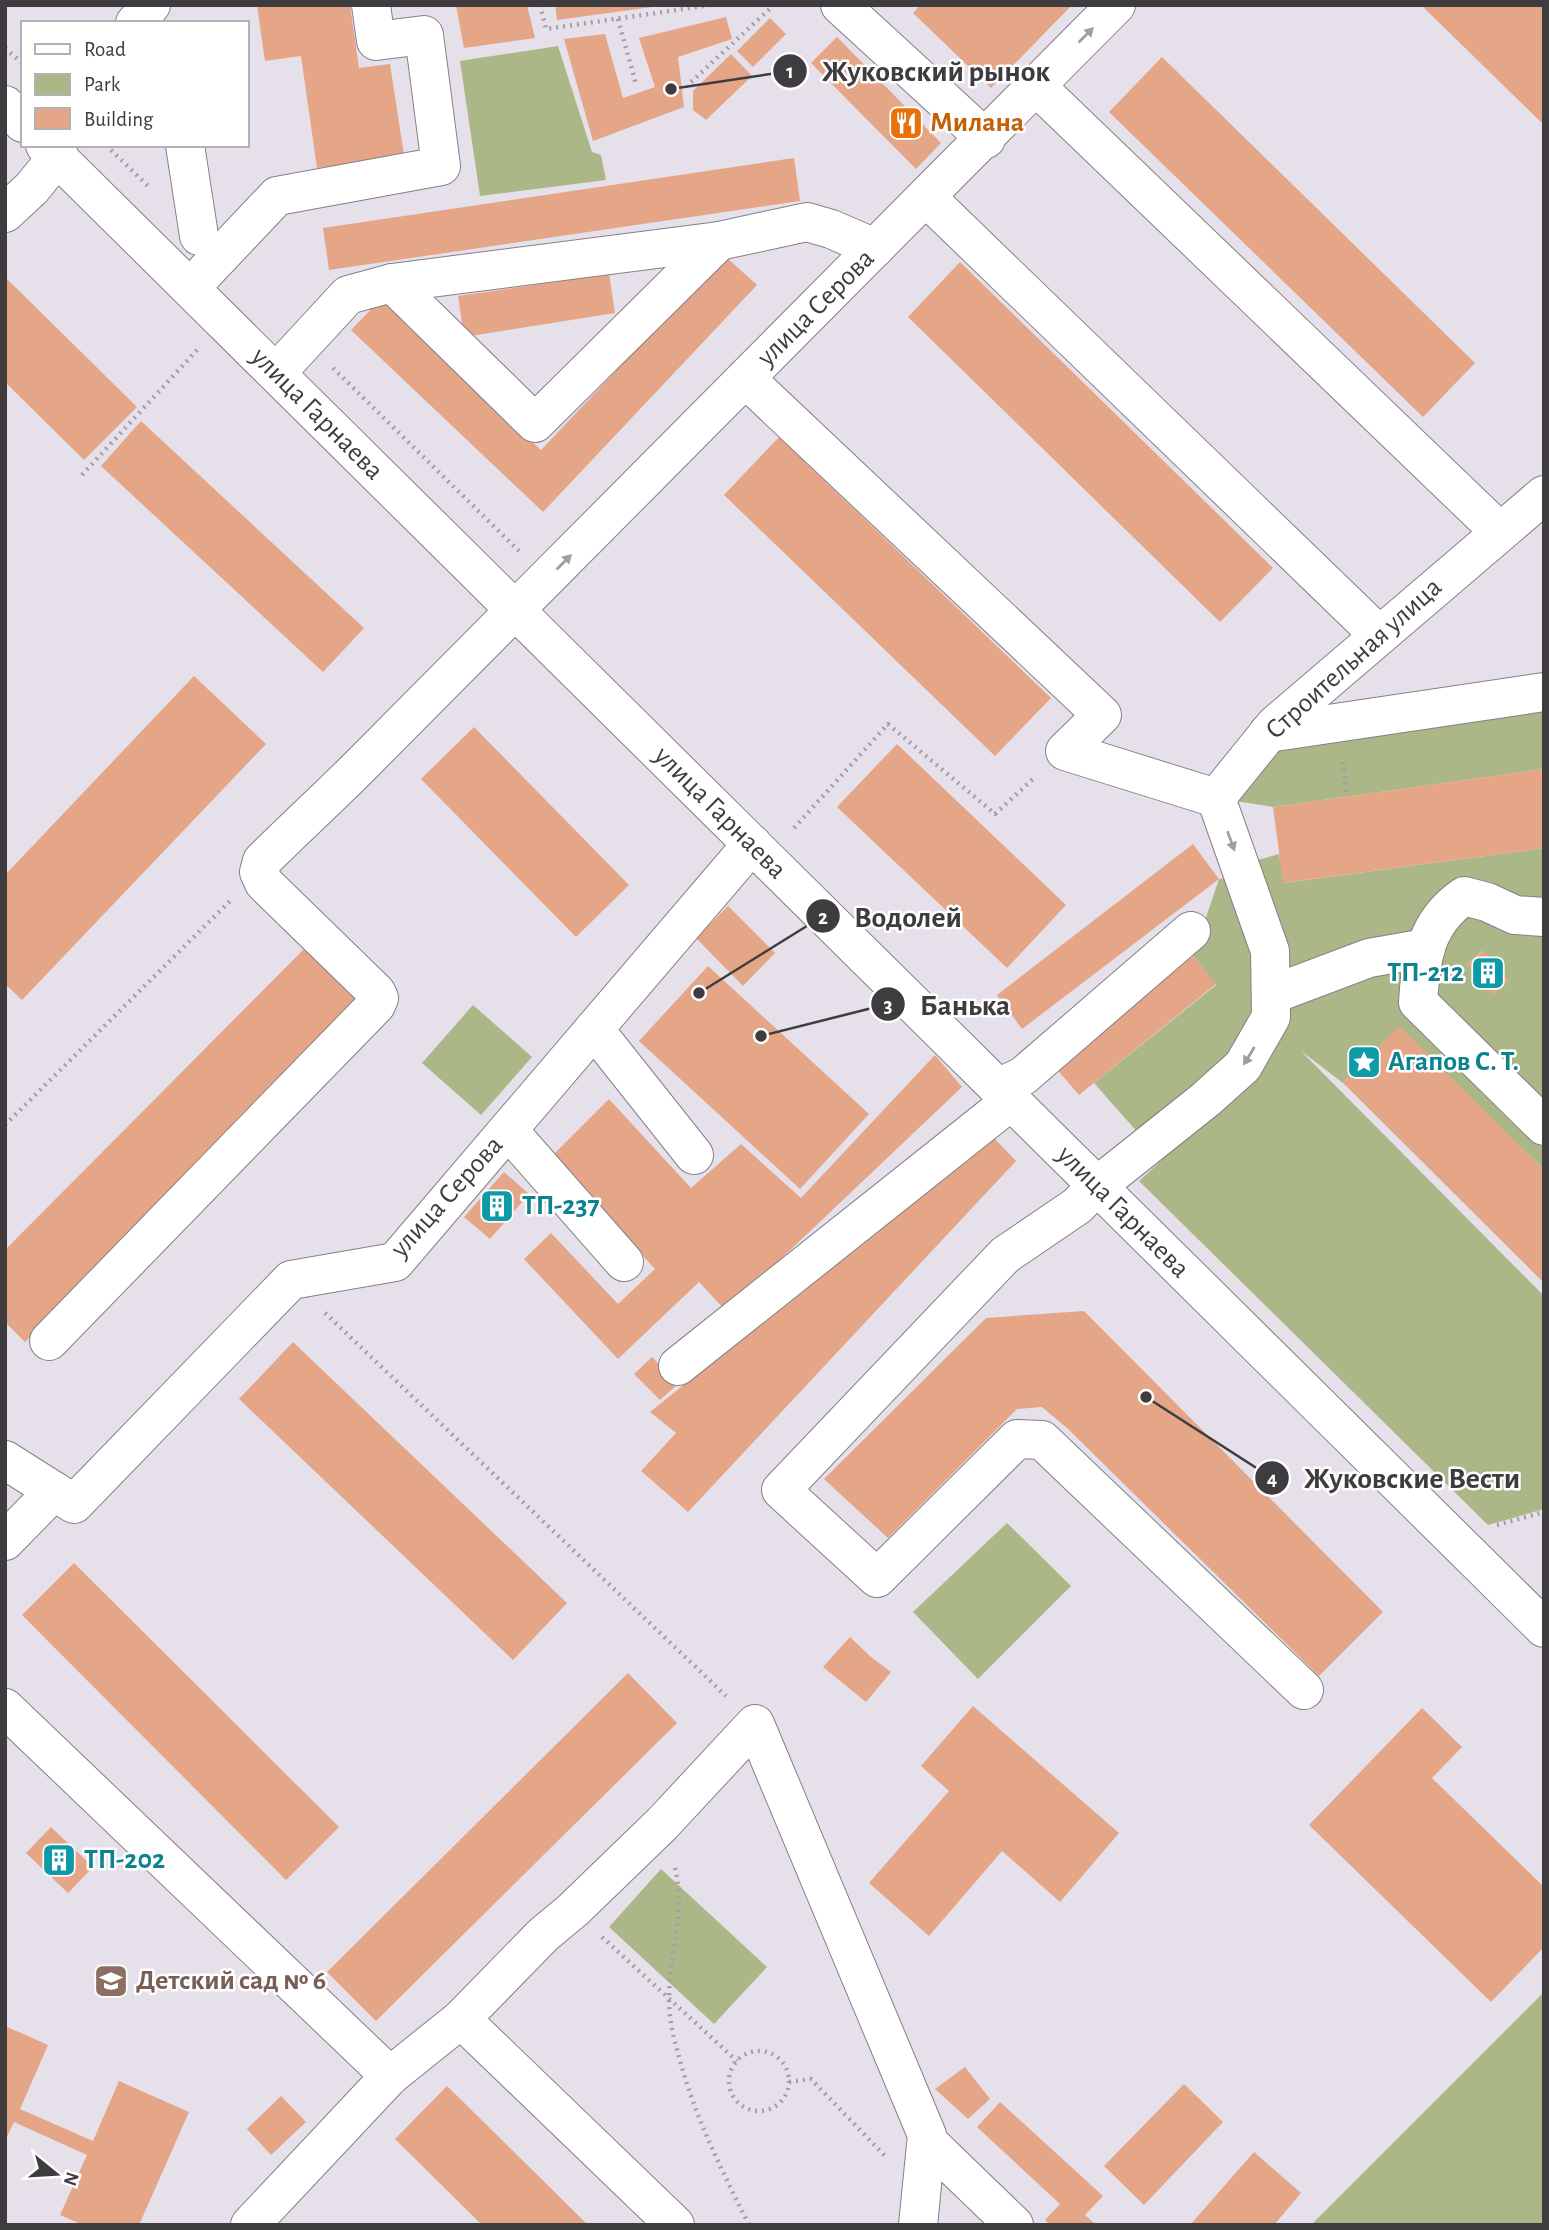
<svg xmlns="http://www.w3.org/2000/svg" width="1549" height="2230" font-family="'Alegreya Sans',sans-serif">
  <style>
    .green { fill: #acb788; fill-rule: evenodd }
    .building { fill: #e4a687 }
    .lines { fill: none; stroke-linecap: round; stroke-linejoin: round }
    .minor-casing { stroke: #857f88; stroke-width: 40 }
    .path { stroke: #a39ea6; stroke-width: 4.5; stroke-dasharray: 2 5; stroke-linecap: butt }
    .minor { stroke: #fff; stroke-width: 38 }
    .oneway { fill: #9f9ea0 }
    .labels { text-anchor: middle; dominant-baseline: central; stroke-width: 5; stroke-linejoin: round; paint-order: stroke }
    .food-label { font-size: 28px; font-weight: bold; fill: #c56008; stroke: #fff; text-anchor: start }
    .street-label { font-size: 28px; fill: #3f3c40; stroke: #fff }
    .culture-label { font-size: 28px; font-weight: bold; fill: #0d838f; stroke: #fff; text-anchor: start }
    .education-label { font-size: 28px; font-weight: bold; fill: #785e54; stroke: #fff; text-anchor: start }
    .leader { fill: none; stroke: #3f3c40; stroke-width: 2.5 }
    .callout-dot { fill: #3f3c40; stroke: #fff; stroke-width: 2.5 }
    .mark-label { font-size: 21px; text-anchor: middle; font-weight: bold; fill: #fff }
    .callout-label { font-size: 30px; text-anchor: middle; font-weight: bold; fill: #3f3c40; stroke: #fff; stroke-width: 5; stroke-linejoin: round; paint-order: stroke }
  </style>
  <rect width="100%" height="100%" fill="#e6e0ea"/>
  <g class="green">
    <polygon points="558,46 592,152 601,155 606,180 480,196 460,61"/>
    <polygon points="1544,692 1544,769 1273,807 1216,798 1268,733"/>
    <path d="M1544,848V1170L1399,1027L1343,1083L1301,1051L1544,1296V1509L1488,1525L1139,1181L1162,1160L1094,1083L1216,985L1193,956L1219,879L1226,878L1240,865L1279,854L1284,883ZM1482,951L1508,981L1467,964Z"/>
    <polygon points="473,1005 532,1057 481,1115 422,1063"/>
    <polygon points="1007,1523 1071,1586 978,1679 913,1612"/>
    <polygon points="661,1869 767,1967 714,2024 609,1927"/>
    <polygon points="1544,1992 1544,2225 1311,2225"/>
  </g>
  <g class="building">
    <polygon points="257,5 350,5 359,68 390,64 404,155 317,168 301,56 265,61"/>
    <polygon points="456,5 527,5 535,38 464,48"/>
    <polygon points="555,5 652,5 652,7 557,20"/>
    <polygon points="920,5 1072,5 991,88 913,13"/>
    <polygon points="1421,5 1542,5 1544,7 1544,125"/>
    <polygon points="726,17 732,39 678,57 684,107 593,141 564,39 605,34 623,98 655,87 639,38"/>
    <polygon points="770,18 786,34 753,67 737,51"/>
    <polygon points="837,37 941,143 916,169 811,63"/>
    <polygon points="731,54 752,76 706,120 693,110 693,91"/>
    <polygon points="1162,57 1475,363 1423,417 1109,112"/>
    <polygon points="794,158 800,201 329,270 323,228"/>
    <polygon points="725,256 757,285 543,512 351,330 381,299 541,450"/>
    <polygon points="960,262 1273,568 1220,622 908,317"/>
    <polygon points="609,274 615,313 464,337 458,296"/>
    <polygon points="5,277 137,407 84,460 5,382"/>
    <polygon points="141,421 364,628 323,672 101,466"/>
    <polygon points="779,437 1051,698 995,756 724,495"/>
    <polygon points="194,676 266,744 22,1000 5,984 5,875"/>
    <polygon points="474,727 629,885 576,937 421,779"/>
    <polygon points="897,744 1066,905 1007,968 837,807"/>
    <polygon points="1544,769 1544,848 1283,883 1273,807"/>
    <polygon points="1193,844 1219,879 1022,1029 997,995"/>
    <polygon points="728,906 775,953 743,986 696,938"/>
    <polygon points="307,946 362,1002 25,1342 5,1322 5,1250"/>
    <polygon points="1483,951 1509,981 1494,995 1467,964"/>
    <polygon points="1193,956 1216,984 1079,1095 1055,1067"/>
    <polygon points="708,966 869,1114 800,1189 639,1041"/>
    <polygon points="1399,1026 1544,1170 1544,1283 1343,1083"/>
    <polygon points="935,1055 962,1087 726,1311 699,1282 618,1359 524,1259 551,1233 618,1304 655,1269 552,1156 609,1099 691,1188 741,1144 801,1198"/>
    <polygon points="993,1137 1016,1161 688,1512 641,1471 676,1433 650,1412"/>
    <polygon points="504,1172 529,1194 490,1239 464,1217"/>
    <polygon points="1084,1311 1383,1612 1319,1676 1067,1428 1042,1407 1017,1409 888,1538 824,1479 986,1318"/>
    <polygon points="293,1342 567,1603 513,1660 239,1399"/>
    <polygon points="652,1357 678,1384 660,1400 634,1374"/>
    <polygon points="74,1563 339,1827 286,1880 22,1615"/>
    <polygon points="850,1637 871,1657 891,1672 866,1702 823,1667"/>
    <polygon points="628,1673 677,1723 376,2021 327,1972"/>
    <polygon points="973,1706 1119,1833 1060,1902 1002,1851 929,1936 869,1883 949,1791 921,1766"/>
    <polygon points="1422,1708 1462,1747 1432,1778 1544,1887 1544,1947 1491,2002 1309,1825"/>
    <polygon points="51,1827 93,1867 68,1893 26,1853"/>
    <polygon points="5,2026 48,2045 20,2109 93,2141 119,2081 189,2112 139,2225 83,2225 60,2215 87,2155 14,2122 5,2141"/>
    <polygon points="965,2067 990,2099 968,2119 935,2089"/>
    <polygon points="1184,2084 1223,2122 1144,2205 1104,2166"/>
    <polygon points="447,2086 504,2142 588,2225 482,2225 395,2139"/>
    <polygon points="281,2096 306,2122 271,2155 247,2129"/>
    <polygon points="1000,2102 1103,2196 1085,2215 1096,2225 1050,2225 1045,2220 1060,2204 977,2127"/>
    <polygon points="1254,2152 1301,2193 1274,2225 1190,2225"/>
  </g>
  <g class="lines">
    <g class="minor-casing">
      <g id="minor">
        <polyline points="840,5 986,139"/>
        <polyline points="135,23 151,5"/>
        <polyline points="1036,86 1499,531"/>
        <polyline points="5,105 23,123"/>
        <polyline points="45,145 1544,1628"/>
        <polyline points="185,145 199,236"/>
        <polyline points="926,197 1379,635"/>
        <polyline points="5,213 32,188 57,157 58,145"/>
        <polyline points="392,283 535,423 719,241"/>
        <polyline points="190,288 277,196 441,166 424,35 376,41 371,5"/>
        <polyline points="276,373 348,295 392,283 719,241 807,222 831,229 875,248"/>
        <polyline points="746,379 1102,715 1065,751 1216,798"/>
        <polyline points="1268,733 1544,692"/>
        <path d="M1544,917L1515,915L1487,902L1464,896C1425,923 1421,959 1418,1002L1544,1126"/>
        <polyline points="1271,995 1369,958 1426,948"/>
        <polyline points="594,1029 694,1155"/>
        <polyline points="998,1088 1023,1076 1191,931"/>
        <polyline points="508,1130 624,1262"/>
        <path d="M49,1341L376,1005L379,998L376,992L264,883L259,872L262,861C298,825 336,791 371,755C620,506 868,256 1116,5"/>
        <polyline points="678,1366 1011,1101"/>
        <polyline points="5,1460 54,1491"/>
        <polyline points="5,1541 54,1491 74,1504 291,1280 395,1262 752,844"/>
        <polyline points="1304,1690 1042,1440 1017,1439 877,1578 781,1490 1005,1255 1077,1206 1097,1186 1205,1100 1243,1066 1271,1017 1270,951 1216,798 1275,725 1544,495"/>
        <polyline points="5,1708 390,2076"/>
        <polyline points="461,2019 675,2225"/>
        <polyline points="928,2142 1014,2225"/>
        <polyline points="250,2225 390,2076 461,2019 543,1935 573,1910 662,1824 755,1724 927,2135 918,2225"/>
      </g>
    </g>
    <g class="path">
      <polyline points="540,5 546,29 711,5"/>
      <polyline points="618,19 636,84"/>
      <polyline points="5,48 23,64"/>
      <polyline points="691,82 774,5"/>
      <polyline points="111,150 150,188"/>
      <polyline points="333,368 519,551"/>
      <polyline points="82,475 197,350"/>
      <polyline points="1343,762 1347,796"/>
      <polyline points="794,828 888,724 995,814 1035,777"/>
      <polyline points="5,1125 231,900"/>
      <polyline points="325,1313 726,1696"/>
      <polyline points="1497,1525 1544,1512"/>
      <path d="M675,1868C686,1912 669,1955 669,2000C669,2018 673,2036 678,2053C693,2113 721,2169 749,2225"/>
      <polyline points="602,1937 737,2061"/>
      <circle cx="759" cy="2081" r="30"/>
      <polyline points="789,2082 811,2079 885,2156"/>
    </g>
    <use href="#minor" class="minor"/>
  </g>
  <defs><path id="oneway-solid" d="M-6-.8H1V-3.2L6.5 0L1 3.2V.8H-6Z" transform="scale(1.75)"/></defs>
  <g class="oneway">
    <use href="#oneway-solid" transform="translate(1086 35) rotate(-45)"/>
    <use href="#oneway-solid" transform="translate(564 562) rotate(-45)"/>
    <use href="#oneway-solid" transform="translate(1231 841) rotate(70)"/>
    <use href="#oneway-solid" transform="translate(1249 1056) rotate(121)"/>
  </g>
  <defs>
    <g id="restaurant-square" transform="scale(1.75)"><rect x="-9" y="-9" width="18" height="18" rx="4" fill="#e8710a" stroke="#fff"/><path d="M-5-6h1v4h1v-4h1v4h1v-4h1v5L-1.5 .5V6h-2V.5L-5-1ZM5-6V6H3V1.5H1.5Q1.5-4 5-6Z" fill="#fff"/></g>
    <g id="building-square" transform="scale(1.75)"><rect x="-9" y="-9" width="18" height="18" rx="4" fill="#0f9aa8" stroke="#fff"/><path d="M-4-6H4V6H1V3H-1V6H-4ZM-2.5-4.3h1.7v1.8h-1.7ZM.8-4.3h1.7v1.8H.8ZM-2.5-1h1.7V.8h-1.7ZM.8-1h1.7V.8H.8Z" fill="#fff"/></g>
    <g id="sight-square" transform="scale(1.75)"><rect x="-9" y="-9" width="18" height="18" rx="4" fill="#0f9aa8" stroke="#fff"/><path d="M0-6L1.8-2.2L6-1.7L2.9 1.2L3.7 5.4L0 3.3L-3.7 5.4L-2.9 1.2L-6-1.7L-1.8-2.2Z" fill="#fff"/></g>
    <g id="school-square" transform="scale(1.75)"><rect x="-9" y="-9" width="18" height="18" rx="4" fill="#8d6e63" stroke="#fff"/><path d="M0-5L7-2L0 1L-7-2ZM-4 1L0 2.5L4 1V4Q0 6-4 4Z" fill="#fff"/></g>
  </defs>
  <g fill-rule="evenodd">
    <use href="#restaurant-square" x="906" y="123"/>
    <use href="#building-square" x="1488" y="973"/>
    <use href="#sight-square" x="1364" y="1062"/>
    <use href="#building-square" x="497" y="1206"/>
    <use href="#building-square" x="59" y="1860"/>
    <use href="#school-square" x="111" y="1981"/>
  </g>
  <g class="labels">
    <g class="food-label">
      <text x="930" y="123">Милана</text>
    </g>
    <g class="street-label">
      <text transform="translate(816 308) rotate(-45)">улица Серова</text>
      <text transform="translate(317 414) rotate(45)">улица Гарнаева</text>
      <text transform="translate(1354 659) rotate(-42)">Строительная улица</text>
      <text transform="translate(720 813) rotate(45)">улица Гарнаева</text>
      <text transform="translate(447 1197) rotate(-48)">улица Серова</text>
      <text transform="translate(1123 1212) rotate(45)">улица Гарнаева</text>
    </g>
    <g class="culture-label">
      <text x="1464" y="973" text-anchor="end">ТП-212</text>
      <text x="1388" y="1062">Агапов С. Т.</text>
      <text x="522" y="1206">ТП-237</text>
      <text x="84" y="1860">ТП-202</text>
    </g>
    <g class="education-label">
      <text x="136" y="1981">Детский сад № 6</text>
    </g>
  </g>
  <path class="leader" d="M671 89L790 71M699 993L823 916M761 1036L888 1004M1146 1397L1272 1478"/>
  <g class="callout-dot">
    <circle cx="671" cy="89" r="7"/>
    <circle cx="699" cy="993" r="7"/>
    <circle cx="761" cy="1036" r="7"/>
    <circle cx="1146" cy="1397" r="7"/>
    <circle cx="790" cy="71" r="18"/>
    <circle cx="823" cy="916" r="18"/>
    <circle cx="888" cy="1004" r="18"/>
    <circle cx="1272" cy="1478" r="18"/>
  </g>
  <g class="mark-label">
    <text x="790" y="78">1</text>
    <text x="823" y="924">2</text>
    <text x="888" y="1012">3</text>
    <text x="1272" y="1485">4</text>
  </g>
  <g class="callout-label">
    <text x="936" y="81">Жуковский рынок</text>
    <text x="908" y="927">Водолей</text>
    <text x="965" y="1015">Банька</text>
    <text x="1412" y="1488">Жуковские Вести</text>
  </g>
  <rect width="1549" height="2230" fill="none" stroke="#3f3c40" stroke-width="14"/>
  <rect x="21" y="21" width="228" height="126" fill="#ffffff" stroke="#b2b1b3" stroke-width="2"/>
  <rect x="35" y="44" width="35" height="10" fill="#ffffff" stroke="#b2b1b3" stroke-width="2"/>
  <text x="84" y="56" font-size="21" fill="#3f3c40">Road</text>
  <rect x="35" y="74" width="35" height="21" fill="#acb788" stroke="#b2b1b3" stroke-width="2"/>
  <text x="84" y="91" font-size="21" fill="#3f3c40">Park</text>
  <rect x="35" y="108" width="35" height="21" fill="#e4a687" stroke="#b2b1b3" stroke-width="2"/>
  <text x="84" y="126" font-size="21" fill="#3f3c40">Building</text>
  <g transform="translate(56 2174) rotate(108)" stroke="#ffffff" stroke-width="5" paint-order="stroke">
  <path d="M0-5L12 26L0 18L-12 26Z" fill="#3f3c40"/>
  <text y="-10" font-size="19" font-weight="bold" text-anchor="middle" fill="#3f3c40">N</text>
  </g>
</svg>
